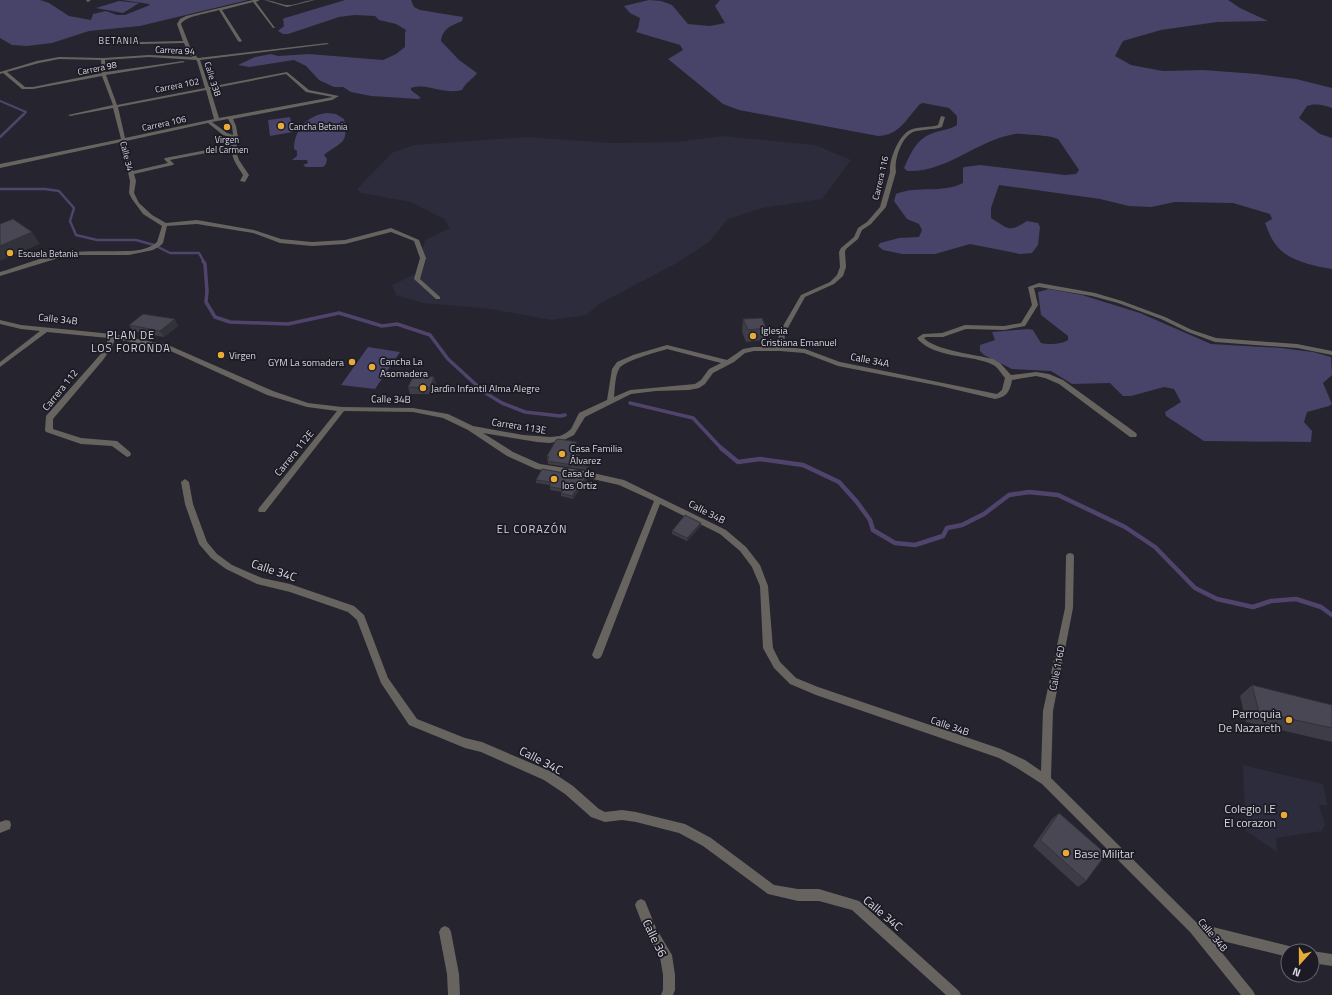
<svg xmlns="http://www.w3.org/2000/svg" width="1332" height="995" font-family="'Titillium Web',sans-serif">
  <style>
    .built { fill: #2d2c3d }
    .green { fill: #474369 }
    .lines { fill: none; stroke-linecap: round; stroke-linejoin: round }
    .stream-far3 { stroke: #50446d; stroke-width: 2 }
    .stream-far2 { stroke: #50446d; stroke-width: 2.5 }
    .stream-far1 { stroke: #50446d; stroke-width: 3.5 }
    .stream { stroke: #50446d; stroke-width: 4.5 }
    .street { fill: #67645f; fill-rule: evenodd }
    .wall { fill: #3e3d47 }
    .shaded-wall { fill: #32323a }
    .building { fill: #484753; stroke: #32323a }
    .poi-dot { fill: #e8ab37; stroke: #1c1b25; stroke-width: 1.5 }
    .labels { text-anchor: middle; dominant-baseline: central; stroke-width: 3.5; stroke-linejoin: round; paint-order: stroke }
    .far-neighbourhood-label { font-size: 9px; letter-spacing: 1px; fill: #d6d6de; stroke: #1c1b25 }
    .far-street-label { font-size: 9px; fill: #d6d6de; stroke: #1c1b25 }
    .far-poi-label { font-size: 9px; fill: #d6d6de; stroke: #1c1b25; text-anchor: start }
    .street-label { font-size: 10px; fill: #d6d6de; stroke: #1c1b25 }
    .poi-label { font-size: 10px; fill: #d6d6de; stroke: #1c1b25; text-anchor: start }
    .neighbourhood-label { font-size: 11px; letter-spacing: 1px; fill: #d6d6de; stroke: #1c1b25 }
    .near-street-label { font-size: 12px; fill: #d6d6de; stroke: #1c1b25 }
    .near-poi-label { font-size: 12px; fill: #d6d6de; stroke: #1c1b25; text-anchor: end }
  </style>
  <rect width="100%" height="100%" fill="#25242f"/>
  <g class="built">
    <polygon points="724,136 815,145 851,160 822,199 762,208 728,219 709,242 675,264 601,303 586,315 552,320 491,309 423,303 396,295 392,285 417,273 425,240 450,228 444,219 411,202 361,193 357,189 392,153 414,145 527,137 611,143 676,142"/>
    <polygon points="1243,765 1323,784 1327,805 1319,805 1325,824 1322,831 1276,838 1277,852 1246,831"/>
  </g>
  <g class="green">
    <polygon points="0,0 40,0 49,3 69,16 91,20 93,14 106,11 117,15 125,15 150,5 149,4 122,0 248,0 140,26 89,31 52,43 27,46 12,45 0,38"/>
    <path d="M345,0H411L414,7L420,10L463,17L462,21C451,26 443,28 441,41L459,60L477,73C472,80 466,82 462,90C442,95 427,82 411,88V90L421,98L418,99L371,96L351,92L343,87H334L319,80L306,66L294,60L249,67L238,65L255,57L271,54L278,56L309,54L383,60L396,54L405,47V33L406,30L396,24L379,20L375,16L355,15L339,17L288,34H283L278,31L284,26L283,19L285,18Z"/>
    <path d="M649,0L661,1L672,5L688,24L710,26L725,23L715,6L720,0H1228L1240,8L1268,21L1217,22L1161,30L1123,41L1115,56L1131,65L1163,71L1203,70L1257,74L1296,79L1332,88V108C1323,105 1316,103 1307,106L1299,118L1320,134L1332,138V269C1313,266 1288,261 1276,245C1271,239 1268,230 1265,223L1272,219L1270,214L1233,203L1175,202L1151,207L1129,206L1100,199L999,185L991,208V218C1009,229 1008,233 1027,221L1038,223L1040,227L1038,245L1032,253L1020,254L970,244L935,254H902L883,250L878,246L880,243L899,238L919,237L922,230L919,224L907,219L894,201L896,194C917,185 942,194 963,183V168L964,167L980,165L1065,175L1076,174L1079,170L1058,139C1051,136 1044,136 1036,135C1030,135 1021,133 1015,134C977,140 946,173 907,171L904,168C911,153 916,139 933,133C941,130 949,130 957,125V116L949,108L923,103L920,104C906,119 900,135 878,136L739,110L723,104L668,59L683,50L680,45L636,32L638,28L640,18L630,13L624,6Z"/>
    <polygon points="119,1 139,3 123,13 96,8"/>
    <path d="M327,113L336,114L344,119C349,145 341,141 324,155L327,159L326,164L323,167H306L303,165L308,163L307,160H292L297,156V151L294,149C294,129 308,115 327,113Z"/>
    <polygon points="290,117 293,132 270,136 268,120"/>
    <path d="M1049,289L1082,295L1140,313L1211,344L1281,348L1313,352L1331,357L1332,375L1323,383L1332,404L1329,406L1307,412L1304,422L1312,431L1311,442L1204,441L1166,416L1165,412L1181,402L1174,389L1164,387L1131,396H1123L1110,383L1072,384L1051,371L1012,369L984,355L980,351V345L995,340L992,332L1028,329L1033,330L1041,343C1049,345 1062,344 1068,340V336L1041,315L1038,292Z"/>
    <polygon points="368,347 400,352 375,389 341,385"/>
  </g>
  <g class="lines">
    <polyline class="stream-far3" points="0,101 26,112 23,115"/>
    <g class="stream-far2">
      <polyline points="0,137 24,114"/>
      <polyline points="0,189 45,189 59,191 74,208 70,221 76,235 97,240 136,240 154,245 170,253 199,253 204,262"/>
    </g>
    <g class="stream-far1">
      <polyline points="203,261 205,264 207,291 206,302 215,317 230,322 288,324 339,313 382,326 397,324 430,335 448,359 484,392 502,403 525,412 560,416 565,415"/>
      <polyline points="630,403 693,418 722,449"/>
    </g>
    <polyline class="stream" points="721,448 738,462 760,459 803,465 839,482 857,502 870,520 873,530 895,543 915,545 943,536 947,528 962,525 984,514 1009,495 1029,492 1058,495 1125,527 1155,547 1195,588 1217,599 1253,607 1271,601 1296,599 1321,607 1332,615"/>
    <g class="street">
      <polygon points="87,0 91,0 88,2 86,1"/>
      <path d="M253,0H260L256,2L275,28H273L253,2L222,10L242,41L240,42L238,41L219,10C210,13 185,16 181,24L192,52L198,58L327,43L329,44L200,60L209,87L287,72L309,90L339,96L332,100L233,119L236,126L238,137L236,152L239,160L249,175L245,182L240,181L243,175C238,167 231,159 232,148L170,160L174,164L173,165L134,174L136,181L134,193L139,203L152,215L166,223L197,220L254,230L281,239L312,242L345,240L391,228L419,240L426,258L420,279L440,297V299H436L414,279L420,258L414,241L391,232L345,244L312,246L280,243L253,233L197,224L167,226L163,243L160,246L153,250L129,255H80L62,257L0,276V272C21,266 40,257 61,254C82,250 104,252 125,251C136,251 148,250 157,242L162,226L143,214L132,199L129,193L130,181L121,142L0,168V164L121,139L113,108L70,116L68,115L113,105L102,76L33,89H22L3,73L0,74V72L37,61L59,57L103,58L149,55L193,57L188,53L184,43L102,45L100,44L102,43L183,41L177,24L180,19L186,16ZM149,57L196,60L197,61L205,88L117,105L106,75L185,62L183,61L106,72L105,60ZM59,59L101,60L102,73L33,87H25L7,72L39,63ZM286,74L306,92L333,97L219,118L210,89ZM206,90L214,119L125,138L118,107ZM228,119L232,126L233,135L227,133L212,122ZM208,123L223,135L233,138V145L165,158L164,159L168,163L133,171L126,141Z"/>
      <path d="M264,0C272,0 279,4 286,5C295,6 305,0 315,0L287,7Z"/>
      <path d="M941,116L945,117L942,127C933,130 922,129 913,132C901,138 894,160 896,172L886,207L871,224L862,230L858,239L846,249L845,252L846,267L843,276L834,284L805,297L785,333L784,347L805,349L840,362L997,394L1002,390L1005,378C1002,375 999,369 995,366C989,362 982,361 975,359C957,356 928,353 917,338L923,334L942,333L965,325L1004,326L1021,323L1032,305L1028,287L1039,283L1095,293L1122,301L1165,317L1192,330L1216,338L1297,344L1332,351V355L1297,348L1215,342L1188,332L1161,319L1118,303L1092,296L1039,287L1034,288L1038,305L1025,326L1004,330L966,329L943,337H926L924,338C934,350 977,355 993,359L1000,363L1011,375L1036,372L1049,374L1063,380L1136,433L1137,435L1136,437H1130L1059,384L1045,378L1036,376L1012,380C1010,391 1007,397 995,399L940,386L838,366L804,353L780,351H754L745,353L734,362L713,373L705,384L699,388L689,390L656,391L631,394L585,417L574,435L564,440L550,443L537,442L483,433L513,452L540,464L584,471L624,480L726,530L746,547L760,565L768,586L773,648L780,662L796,678L818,687L1001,749L1025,760L1041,771L1043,711L1065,608L1066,556L1067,554L1070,553L1073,554L1074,556L1073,608L1053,711L1051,778L1197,923L1293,947L1295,951H1288V957L1210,938L1253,991L1255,995H1241L1190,932L1042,784L1017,768L999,758L816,695L790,684L774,668L763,648L760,586L752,567L740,551L720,534L660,504L602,655L600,658L597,659L594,658L592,655L654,501L619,485L584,477L536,469L507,456L468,430L443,418L413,412L344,411L265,512H259L258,510L259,508L337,411L307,407L267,395L164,348L115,339L112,347L103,360L53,419V429L81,438L117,441L130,452L131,454L130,456L127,457L112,446L81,444L46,432L45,430L46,416L99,356L106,347L108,338L47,332L0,367V362L40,331L21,329L0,324V320L21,325L112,334L168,345L273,391L308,403L342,407L413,408L448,414L473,426L523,435L550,437L560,436L566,433L571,429L579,413L607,400L612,369L617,362L633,355L667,345L727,360L743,349L754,347H777L779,333L801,295L830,282L837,275L840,267L839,252L841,248L854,237L858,228L867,222L880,207L890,172C889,160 898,136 910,130C919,126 929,128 938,125ZM667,349L721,363L709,369L701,380L695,384L630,390L614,397C615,388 615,376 619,369C622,361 658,352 667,349Z"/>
      <polygon points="185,479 189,482 193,504 207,542 217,554 232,565 262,578 290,584 354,606 364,615 388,678 417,719 465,738 482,742 552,772 573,786 599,809 605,812 622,810 636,812 685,824 711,838 774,885 798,889 819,889 859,901 959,991 961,995 946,995 852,910 819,901 798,901 768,894 703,846 679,833 636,822 622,820 605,822 591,817 565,794 544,780 481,752 465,748 409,725 381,683 357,620 348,612 290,592 257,584 226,569 211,558 199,544 185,504 181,482"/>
      <polygon points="6,820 10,821 11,825 10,829 0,833 0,822"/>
      <polygon points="641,899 645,901 656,928 672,955 675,975 675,990 673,995 661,995 663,990 663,975 660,957 647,936 635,905 637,901"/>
      <polygon points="445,926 449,928 451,932 459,974 460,995 448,995 447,974 439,932 441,928"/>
      <polygon points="1312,951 1332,954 1332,966 1312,963"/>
    </g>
  </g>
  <g class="wall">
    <polygon points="743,319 766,328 764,340 746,342 742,332"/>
    <polygon points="129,325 178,326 164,337 133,331"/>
    <polygon points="434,377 436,383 431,394 410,394 408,387"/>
    <polygon points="577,445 574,453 580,458 591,463 586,470 548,464 547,456"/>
    <polygon points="586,477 587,480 573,499 561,496 561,493 562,492 550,490 550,485 536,483 536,480"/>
    <polygon points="701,526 687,541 672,534 672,531"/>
    <polygon points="1252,685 1332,705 1332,742 1246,722 1240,696"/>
    <polygon points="1059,813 1086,881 1078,887 1033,846 1052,819"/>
  </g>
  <g class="shaded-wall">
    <polygon points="32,232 40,244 0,261 0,246"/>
    <polygon points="175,319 178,326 164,337 160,331"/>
    <polygon points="434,377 436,383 431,394 430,388"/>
    <polygon points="577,442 577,445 573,456 572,453"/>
    <polygon points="591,460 591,463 586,470 586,467"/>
    <polygon points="586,477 587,480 573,499 572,496"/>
    <polygon points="701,523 701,526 687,541 687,538"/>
  </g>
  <g class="building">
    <polygon points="13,219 32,232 0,246 0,224"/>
    <polygon points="143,314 175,319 160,331 129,325"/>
    <polygon points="762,318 766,328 748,330 743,319"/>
    <polygon points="414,375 434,377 430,388 408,387"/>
    <polygon points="559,439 577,442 572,453 580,455 578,457 591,460 586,467 547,461 549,457 547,456 556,440"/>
    <polygon points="542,469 586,477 572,496 561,493 563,489 550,487 550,482 536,480"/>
    <polygon points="685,515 701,523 687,538 672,531"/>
    <polygon points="1252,685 1332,705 1332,728 1259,712"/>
    <polygon points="1059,813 1106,854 1086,881 1040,840"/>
  </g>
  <g class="poi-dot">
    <circle cx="281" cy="126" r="4"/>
    <circle cx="227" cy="127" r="4"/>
    <circle cx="10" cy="253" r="4"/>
    <circle cx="753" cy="336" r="4"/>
    <circle cx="221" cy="355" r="4"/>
    <circle cx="352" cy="362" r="4"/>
    <circle cx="372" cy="367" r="4"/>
    <circle cx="423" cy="388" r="4"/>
    <circle cx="562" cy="454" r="4"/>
    <circle cx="554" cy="479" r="4"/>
    <circle cx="1289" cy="720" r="4"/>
    <circle cx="1284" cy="815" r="4"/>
    <circle cx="1066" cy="853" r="4"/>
  </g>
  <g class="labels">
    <g class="far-neighbourhood-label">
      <text x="119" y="40">BETANIA</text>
    </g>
    <g class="far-street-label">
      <text transform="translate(175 50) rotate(3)">Carrera 94</text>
      <text transform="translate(97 68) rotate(-11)">Carrera 98</text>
      <text transform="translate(213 79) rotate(72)">Calle 33B</text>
      <text transform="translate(177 85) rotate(-11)">Carrera 102</text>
      <text transform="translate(164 123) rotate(-12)">Carrera 106</text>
      <text transform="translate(127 156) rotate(76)">Calle 34</text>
      <text transform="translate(880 178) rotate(-77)">Carrera 116</text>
    </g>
    <g class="far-poi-label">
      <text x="289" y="126">Cancha Betania</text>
      <text x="227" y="139" text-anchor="middle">Virgen<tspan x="227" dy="10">del Carmen</tspan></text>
      <text x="18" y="253">Escuela Betania</text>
    </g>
    <g class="street-label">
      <text transform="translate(58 319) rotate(6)">Calle 34B</text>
      <text transform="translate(870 360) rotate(11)">Calle 34A</text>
      <text transform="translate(60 390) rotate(-51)">Carrera 112</text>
      <text transform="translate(391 399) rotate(1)">Calle 34B</text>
      <text transform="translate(519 426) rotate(9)">Carrera 113E</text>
      <text transform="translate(294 453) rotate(-51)">Carrera 112E</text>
      <text transform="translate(707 512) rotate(27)">Calle 34B</text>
      <text transform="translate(1057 668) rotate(-79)">Calle 116D</text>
      <text transform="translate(950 726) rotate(19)">Calle 34B</text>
      <text transform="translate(1213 935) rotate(50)">Calle 34B</text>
    </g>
    <g class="poi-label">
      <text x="761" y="330">Iglesia<tspan x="761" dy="12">Cristiana Emanuel</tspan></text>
      <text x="229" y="355">Virgen</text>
      <text x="380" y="361">Cancha La<tspan x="380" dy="12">Asomadera</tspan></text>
      <text x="344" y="362" text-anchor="end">GYM La somadera</text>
      <text x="431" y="388">Jardìn Infantil Alma Alegre</text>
      <text x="570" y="448">Casa Familia<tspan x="570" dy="12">Álvarez</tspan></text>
      <text x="562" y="473">Casa de<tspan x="562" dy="12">los Ortiz</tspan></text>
    </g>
    <g class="neighbourhood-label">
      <text x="131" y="335">PLAN DE<tspan x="131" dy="13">LOS FORONDA</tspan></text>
      <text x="532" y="529">EL CORAZÓN</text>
    </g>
    <g class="near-street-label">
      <text transform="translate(274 570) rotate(18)">Calle 34C</text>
      <text transform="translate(541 760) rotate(27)">Calle 34C</text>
      <text transform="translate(883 913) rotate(40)">Calle 34C</text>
      <text transform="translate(655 938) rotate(64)">Calle 36</text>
    </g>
    <g class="near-poi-label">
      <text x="1281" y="713">Parroquia<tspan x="1281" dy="14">De Nazareth</tspan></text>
      <text x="1276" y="808">Colegio I.E<tspan x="1276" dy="14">El corazon</tspan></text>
      <text x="1074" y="853" text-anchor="start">Base Militar</text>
    </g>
  </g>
  <g transform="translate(1300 963) rotate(201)"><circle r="19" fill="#1c1b25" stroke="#66666f"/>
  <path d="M0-3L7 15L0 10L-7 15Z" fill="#e8ab37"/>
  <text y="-6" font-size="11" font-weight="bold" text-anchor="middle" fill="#d6d6de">N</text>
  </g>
</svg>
